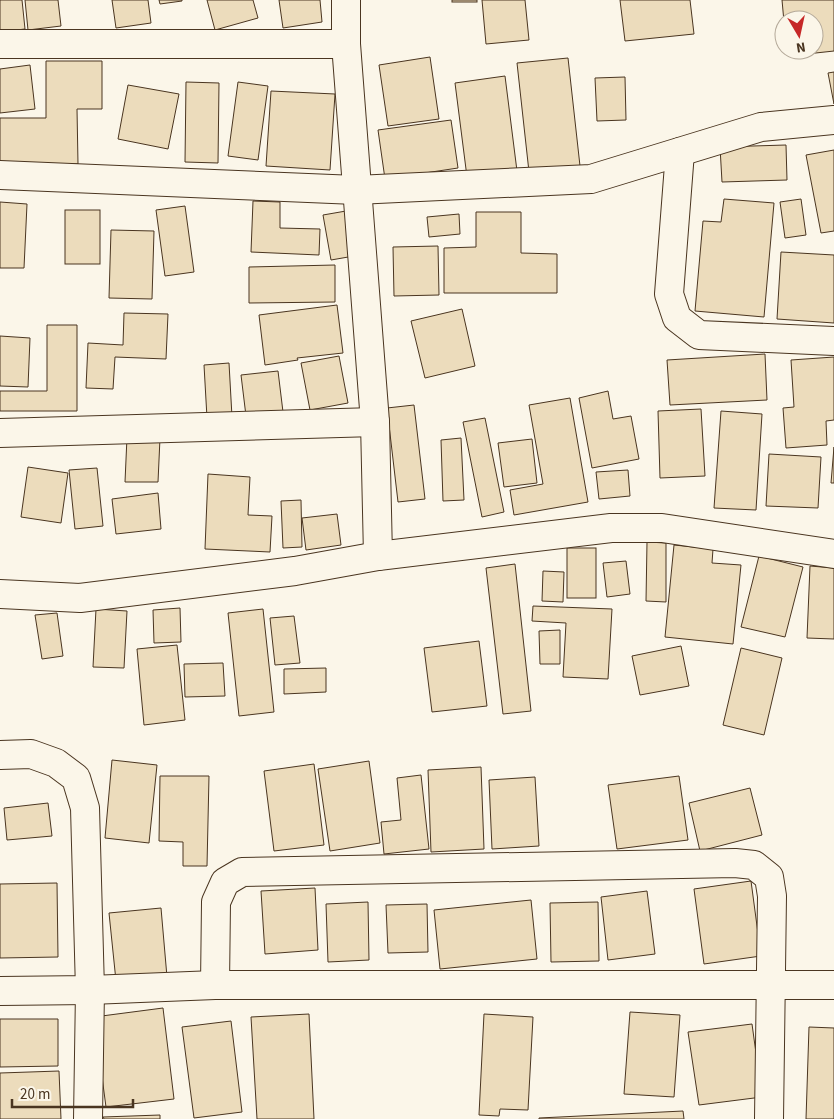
<svg xmlns="http://www.w3.org/2000/svg" width="834" height="1119" font-family="'Source Sans 3',sans-serif">
  <style>
    .building { fill: #ecdcbc; stroke: #4a3520 }
    .lines { fill: none; stroke-linecap: round; stroke-linejoin: round }
    .minor-casing { stroke: #4a3520; stroke-width: 30 }
    .minor { stroke: #fbf6e9; stroke-width: 28 }
  </style>
  <rect width="100%" height="100%" fill="#fbf6e9"/>
  <g class="building">
    <polygon points="0,0 22,0 25,29 0,32"/>
    <polygon points="25,0 58,0 61,26 28,30"/>
    <polygon points="112,0 148,0 151,23 116,28"/>
    <polygon points="159,0 182,0 182,1 160,4"/>
    <polygon points="207,0 253,0 258,18 215,30"/>
    <polygon points="279,0 320,0 322,22 283,28"/>
    <rect x="452" y="0" width="25" height="2"/>
    <polygon points="482,0 525,0 529,40 486,44"/>
    <polygon points="620,0 690,0 694,34 625,41"/>
    <polygon points="782,0 834,0 834,51 788,56 787,50 814,50 814,20 784,20 784,22"/>
    <polygon points="430,57 439,119 388,126 379,65"/>
    <polygon points="568,58 581,175 530,181 517,63"/>
    <polygon points="46,61 102,61 102,109 77,109 78,164 0,164 0,118 46,118"/>
    <polygon points="30,65 35,109 0,113 0,69"/>
    <polygon points="834,72 834,104 828,73"/>
    <polygon points="505,76 517,171 467,177 455,83"/>
    <polygon points="625,77 626,120 597,121 595,78"/>
    <polygon points="186,82 219,83 218,163 185,162"/>
    <polygon points="238,82 268,86 258,160 228,156"/>
    <polygon points="128,85 179,94 168,149 118,139"/>
    <polygon points="271,91 335,94 330,170 266,166"/>
    <polygon points="451,120 458,168 385,179 378,130"/>
    <polygon points="786,145 787,180 722,182 720,147"/>
    <polygon points="834,150 834,231 821,233 806,155"/>
    <polygon points="724,199 774,203 764,317 695,311 703,221 721,222"/>
    <polygon points="801,199 806,235 785,238 780,202"/>
    <polygon points="253,201 280,202 280,228 320,229 319,255 251,252"/>
    <polygon points="0,202 27,204 24,268 0,268"/>
    <polygon points="185,206 194,272 165,276 156,210"/>
    <rect x="65" y="210" width="35" height="54"/>
    <polygon points="346,211 354,256 331,260 323,215"/>
    <polygon points="476,212 521,212 521,253 557,254 557,293 444,293 444,248 476,247"/>
    <polygon points="459,214 460,234 429,237 427,217"/>
    <polygon points="111,230 154,231 152,299 109,298"/>
    <polygon points="438,246 439,295 394,296 393,247"/>
    <polygon points="781,252 834,255 834,323 777,319"/>
    <polygon points="335,265 335,302 249,303 249,267"/>
    <polygon points="337,305 343,353 297,358 298,360 265,365 259,315"/>
    <polygon points="462,309 475,366 425,378 411,321"/>
    <polygon points="124,313 168,314 166,359 115,357 113,389 86,388 88,343 123,345"/>
    <polygon points="47,325 77,325 77,411 0,411 0,391 47,391"/>
    <polygon points="0,336 30,338 28,387 0,386"/>
    <polygon points="765,354 767,400 670,405 667,360"/>
    <polygon points="339,356 348,403 310,410 301,363"/>
    <polygon points="834,357 834,420 826,421 827,445 786,448 783,408 794,407 791,360"/>
    <polygon points="229,363 232,417 207,418 204,365"/>
    <polygon points="278,371 283,412 246,416 241,375"/>
    <polygon points="608,391 613,419 631,416 639,459 592,468 579,398"/>
    <polygon points="570,398 588,502 514,515 510,490 543,484 529,405"/>
    <polygon points="414,405 425,499 398,502 387,408"/>
    <polygon points="701,409 705,476 660,478 658,411"/>
    <polygon points="721,411 762,414 756,510 714,508"/>
    <polygon points="485,418 504,512 482,517 463,422"/>
    <polygon points="127,437 160,438 158,482 125,482"/>
    <polygon points="461,438 464,500 443,501 441,440"/>
    <polygon points="532,439 537,483 504,487 498,443"/>
    <polygon points="834,447 834,483 831,483"/>
    <polygon points="769,454 821,457 818,508 766,506"/>
    <polygon points="28,467 68,473 61,523 21,517"/>
    <polygon points="97,468 103,526 75,529 69,470"/>
    <polygon points="628,470 630,496 599,499 596,472"/>
    <polygon points="208,474 250,477 248,515 272,516 270,552 205,549"/>
    <polygon points="158,493 161,529 116,534 112,499"/>
    <polygon points="301,500 302,547 283,548 281,501"/>
    <polygon points="337,514 341,545 306,550 302,518"/>
    <polygon points="647,542 666,543 666,602 646,601"/>
    <polygon points="674,545 713,549 712,563 741,565 733,644 665,637"/>
    <rect x="567" y="548" width="29" height="50"/>
    <polygon points="759,556 803,567 785,637 741,627"/>
    <polygon points="626,561 630,594 607,597 603,563"/>
    <polygon points="515,564 531,711 503,714 486,568"/>
    <polygon points="810,566 834,568 834,639 807,638"/>
    <polygon points="543,571 564,572 563,602 542,601"/>
    <polygon points="533,606 612,609 608,679 563,677 566,623 532,621"/>
    <polygon points="180,608 181,642 154,643 153,610"/>
    <polygon points="96,609 127,611 124,668 93,667"/>
    <polygon points="263,609 274,712 239,716 228,613"/>
    <polygon points="57,613 63,656 42,659 35,615"/>
    <polygon points="294,616 300,663 275,665 270,618"/>
    <polygon points="560,630 560,664 540,664 539,631"/>
    <polygon points="479,641 487,706 432,712 424,648"/>
    <polygon points="177,645 185,720 144,725 137,649"/>
    <polygon points="681,646 689,686 640,695 632,656"/>
    <polygon points="741,648 782,658 764,735 723,725"/>
    <polygon points="223,663 225,696 185,697 184,664"/>
    <polygon points="326,668 326,692 284,694 284,669"/>
    <polygon points="112,760 157,765 149,843 105,838"/>
    <polygon points="369,761 380,843 330,851 318,769"/>
    <polygon points="314,764 324,845 274,851 264,771"/>
    <polygon points="481,767 484,849 431,852 428,770"/>
    <polygon points="421,775 429,849 384,854 381,822 401,820 397,778"/>
    <polygon points="160,776 209,776 207,866 183,866 183,842 159,841"/>
    <polygon points="679,776 688,840 617,849 608,785"/>
    <polygon points="535,777 539,846 492,849 489,780"/>
    <polygon points="750,788 762,835 700,851 689,803"/>
    <polygon points="48,803 52,836 7,840 4,808"/>
    <polygon points="751,881 761,956 704,964 694,889"/>
    <polygon points="57,883 58,957 0,958 0,884"/>
    <polygon points="315,888 318,950 265,954 261,891"/>
    <polygon points="647,891 655,954 608,960 601,897"/>
    <polygon points="531,900 537,959 440,969 434,910"/>
    <polygon points="368,902 369,960 328,962 326,904"/>
    <polygon points="598,902 599,961 551,962 550,903"/>
    <polygon points="427,904 428,952 388,953 386,905"/>
    <polygon points="161,908 167,977 116,981 109,913"/>
    <polygon points="163,1008 174,1099 106,1107 94,1017"/>
    <polygon points="630,1012 680,1015 674,1097 624,1094"/>
    <polygon points="309,1014 314,1119 257,1119 251,1017"/>
    <polygon points="484,1014 533,1017 528,1110 500,1109 499,1116 479,1115"/>
    <polygon points="0,1019 58,1019 58,1066 0,1067"/>
    <polygon points="231,1021 242,1112 194,1118 182,1027"/>
    <polygon points="752,1024 762,1097 699,1105 688,1032"/>
    <polygon points="809,1027 834,1028 834,1119 806,1119"/>
    <polygon points="59,1071 61,1119 0,1119 0,1073"/>
    <polygon points="683,1111 684,1119 539,1119 539,1118"/>
    <polygon points="160,1115 160,1119 104,1119 103,1117"/>
  </g>
  <g class="lines">
    <g class="minor-casing">
      <g id="minor">
        <polyline points="346,0 346,44 375,422 378,556"/>
        <polyline points="0,44 346,44"/>
        <polyline points="680,152 669,294 677,318 699,335 834,341"/>
        <polyline points="0,175 356,190 591,179 761,127 834,120"/>
        <polyline points="0,433 375,422"/>
        <polyline points="0,594 80,598 295,571 378,556 611,528 662,528 834,554"/>
        <polyline points="0,755 31,754 56,763 76,778 85,808 90,990 88,1119"/>
        <polyline points="215,985 216,902 225,882 242,872 735,863 754,865 769,877 772,896 769,1119"/>
        <polyline points="0,991 90,990 215,985 834,985"/>
      </g>
    </g>
    <use href="#minor" class="minor"/>
  </g>
  <g transform="translate(799 35) rotate(171)"><circle r="24" fill="#fbf6e9" stroke="#b4a999"/>
  <path d="M0-4L9 19L0 12L-9 19Z" fill="#c62828"/>
  <text y="-8" font-size="14" font-weight="bold" text-anchor="middle" fill="#4a3520">N</text>
  </g>
  <path d="M12 1099v8h121v-8" fill="none" stroke="#4a3520" stroke-width="2.5"/>
  <text x="20" y="1099" font-size="15" fill="#4a3520" stroke="#fbf6e9" stroke-width="4" paint-order="stroke">20 m</text>
</svg>
